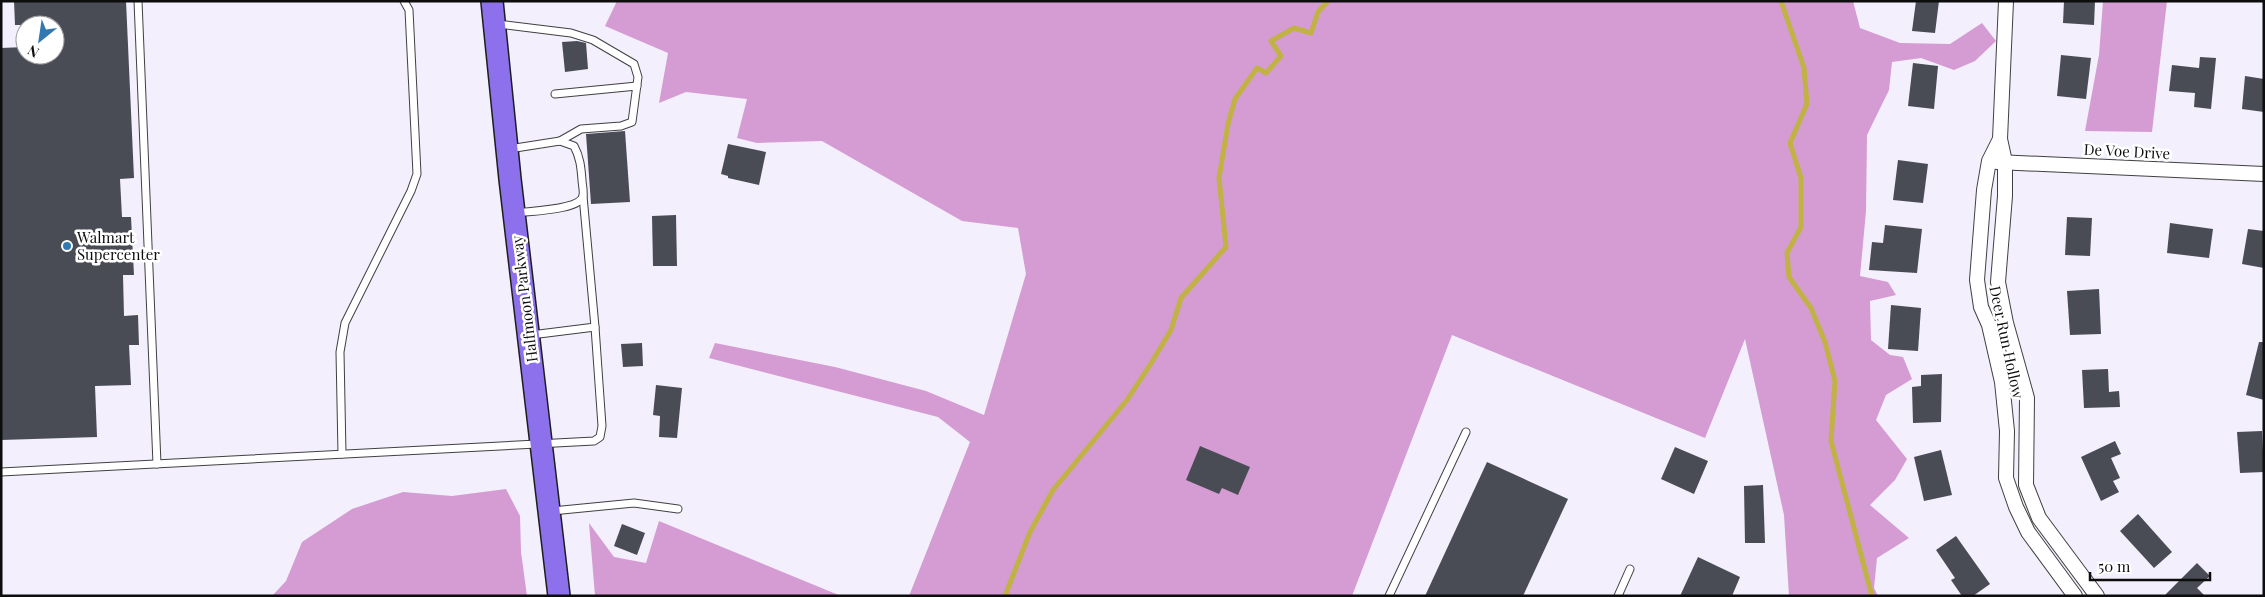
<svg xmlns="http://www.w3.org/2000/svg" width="2265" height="597" font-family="'Playfair Display',serif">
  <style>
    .forest { fill: #d49cd2 }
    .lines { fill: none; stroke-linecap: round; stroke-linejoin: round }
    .stream { stroke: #c1b245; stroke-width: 5 }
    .building { fill: #4a4c55 }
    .lane-casing { stroke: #404040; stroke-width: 9 }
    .street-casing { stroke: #404040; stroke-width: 16 }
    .primary-casing { stroke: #1e1e1e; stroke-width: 24 }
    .lane { stroke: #fff; stroke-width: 7 }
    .street { stroke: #fff; stroke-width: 14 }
    .primary { stroke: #8d70ec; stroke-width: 21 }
    .poi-dot { fill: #3279b1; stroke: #fff; stroke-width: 2 }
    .labels { text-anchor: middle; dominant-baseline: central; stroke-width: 5; stroke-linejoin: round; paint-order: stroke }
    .street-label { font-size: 15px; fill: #0d0d0d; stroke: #fff }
    .poi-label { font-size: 15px; fill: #0d0d0d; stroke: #fff; text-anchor: start }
  </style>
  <rect width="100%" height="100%" fill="#f3effd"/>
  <g class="forest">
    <polygon points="617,1 1853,1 1860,28 1900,43 1950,44 1982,23 1996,41 1975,61 1954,70 1921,58 1892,62 1889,90 1867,135 1866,211 1860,276 1888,282 1896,295 1870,301 1871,340 1890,355 1903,357 1912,379 1886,395 1876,420 1907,459 1895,480 1870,505 1909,538 1877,558 1874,588 1878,596 1789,596 1784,515 1745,339 1705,438 1452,335 1352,596 909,596 970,442 938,417 709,358 715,343 835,367 926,391 984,415 1026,274 1018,228 962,221 822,141 757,143 737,138 747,99 686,92 659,103 668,53 605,26"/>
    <polygon points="2103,1 2167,1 2152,132 2085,131 2099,55"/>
    <polygon points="506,489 520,516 521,552 527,596 272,596 286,581 302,542 352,509 403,492 452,496"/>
    <polygon points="659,521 841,596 595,596 589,523 614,557 646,563"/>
  </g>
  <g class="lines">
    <g class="stream">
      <polyline points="1781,1 1804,68 1807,104 1790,143 1801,178 1801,227 1787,253 1789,277 1811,308 1825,342 1835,381 1831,441 1872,596"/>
      <polyline points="1005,596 1030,532 1053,490 1127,400 1150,365 1171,330 1181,298 1226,247 1219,178 1228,124 1235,99 1257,68 1266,73 1281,56 1271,41 1294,28 1311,33 1318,12 1328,1"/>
    </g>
  </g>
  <g class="building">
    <polygon points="14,1 126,1 134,178 120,179 122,217 131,217 134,275 123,275 124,316 138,315 139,345 129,345 131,385 95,386 97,437 1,440 1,48 25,47 25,55 55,55 55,25 15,25"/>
    <polygon points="1916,1 1939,1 1935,33 1912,31"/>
    <polygon points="2064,1 2095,1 2094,25 2063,23"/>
    <polygon points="577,41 586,43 588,69 565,72 562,42"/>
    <polygon points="2061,55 2091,58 2086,99 2057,96"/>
    <polygon points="2200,57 2216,58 2211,109 2194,107 2195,93 2169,91 2172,65 2199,68"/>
    <polygon points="1913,63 1938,66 1934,109 1908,106"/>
    <polygon points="2245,76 2264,79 2264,112 2242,109"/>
    <polygon points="625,131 630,202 591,204 586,134"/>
    <polygon points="728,144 766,152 759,185 728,178 728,176 721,174"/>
    <polygon points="1898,160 1928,164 1923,203 1893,200"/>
    <polygon points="676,215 677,266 653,266 652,216"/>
    <polygon points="2067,217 2092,218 2090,256 2065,255"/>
    <polygon points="2170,223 2213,229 2209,258 2167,253"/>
    <polygon points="1885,225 1922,229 1917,273 1869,270 1872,242 1883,243"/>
    <polygon points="2248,229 2264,231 2264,268 2242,264"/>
    <polygon points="2099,289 2101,334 2070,335 2067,291"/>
    <polygon points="1891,305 1921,308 1918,351 1888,349"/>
    <polygon points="2259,342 2264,342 2264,400 2246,395"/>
    <polygon points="642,343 643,366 623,367 621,344"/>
    <polygon points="2108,369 2109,392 2119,391 2120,407 2084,408 2082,370"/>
    <polygon points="1942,374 1941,422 1913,423 1912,387 1921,386 1921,375"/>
    <polygon points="656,385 682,388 677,438 659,437 660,416 653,415"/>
    <polygon points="2262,431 2264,472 2240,473 2237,432"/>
    <polygon points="2115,441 2121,454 2111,458 2120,478 2113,481 2119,492 2101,501 2081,457"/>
    <polygon points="1200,446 1250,467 1238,495 1222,488 1219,494 1186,480"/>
    <polygon points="1675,447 1708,461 1694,494 1661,479"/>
    <polygon points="1941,450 1952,495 1924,501 1914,457"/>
    <polygon points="1487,462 1568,499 1523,596 1425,596"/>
    <polygon points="1763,485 1765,543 1745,543 1744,486"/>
    <polygon points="2138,514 2172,552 2154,568 2120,531"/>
    <polygon points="622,524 645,533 637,555 614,546"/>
    <polygon points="1956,536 1990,584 1973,596 1962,596 1951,580 1955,578 1936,550"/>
    <polygon points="1698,557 1740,577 1732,596 1680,596"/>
    <polygon points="2197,563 2210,576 2197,588 2205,596 2164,596"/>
  </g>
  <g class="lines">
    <g class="lane-casing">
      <g id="lane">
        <polyline points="138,1 157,464"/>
        <polyline points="498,24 571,33 593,40 634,64 638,77 632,122 621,126 581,129 560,141"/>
        <polyline points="555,94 637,86"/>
        <path d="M509,149L560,141L574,146C580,157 581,167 582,180C582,184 584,191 583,196C580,210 530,211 517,213"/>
        <polyline points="531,335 595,327 583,196"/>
        <polyline points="342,454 340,352 345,323 411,191 417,174 409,10 404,1"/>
        <polyline points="1,472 594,441 600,437 602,426 595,327"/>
        <polyline points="552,511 634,503 678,509"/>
        <polyline points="1389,596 1466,432"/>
        <polyline points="1618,596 1630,569"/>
      </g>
    </g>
    <g class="street-casing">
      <g id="street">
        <polyline points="2006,1 2000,139 2005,162 2005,196 1998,282 2006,323 2027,398 2026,485 2039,518 2097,596"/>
        <polyline points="2000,139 1989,161 1984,190 1977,280 1981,307 1989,325 2002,382 2007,431 2006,478 2016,507 2028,532 2075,596"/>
        <polyline points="1997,162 2264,174"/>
      </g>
    </g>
    <g class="primary-casing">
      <polyline id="primary" points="492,1 510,179 559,596"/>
    </g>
    <use href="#lane" class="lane"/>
    <use href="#street" class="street"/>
    <use href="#primary" class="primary"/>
  </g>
  <circle class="poi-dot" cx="67" cy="246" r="5"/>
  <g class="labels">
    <g class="street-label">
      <text transform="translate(2127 151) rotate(3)">De Voe Drive</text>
      <text transform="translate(524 299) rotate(-97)">Halfmoon Parkway</text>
      <text transform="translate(2007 342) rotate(78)">Deer Run Hollow</text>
    </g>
    <g class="poi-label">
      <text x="77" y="237">Walmart<tspan x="77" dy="17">Supercenter</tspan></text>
    </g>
  </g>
  <rect width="2265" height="597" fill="none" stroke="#0d0d0d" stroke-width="5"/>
  <g transform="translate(40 40) rotate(210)"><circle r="24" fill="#ffffff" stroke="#9e9e9e"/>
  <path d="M0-4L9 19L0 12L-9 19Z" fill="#3279b1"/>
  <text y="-8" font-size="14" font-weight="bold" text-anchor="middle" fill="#0d0d0d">N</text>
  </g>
  <path d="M2090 572v8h120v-8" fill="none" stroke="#0d0d0d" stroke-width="2.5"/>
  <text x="2098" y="572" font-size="15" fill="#0d0d0d" stroke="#ffffff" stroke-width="4" paint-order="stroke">50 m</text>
</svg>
